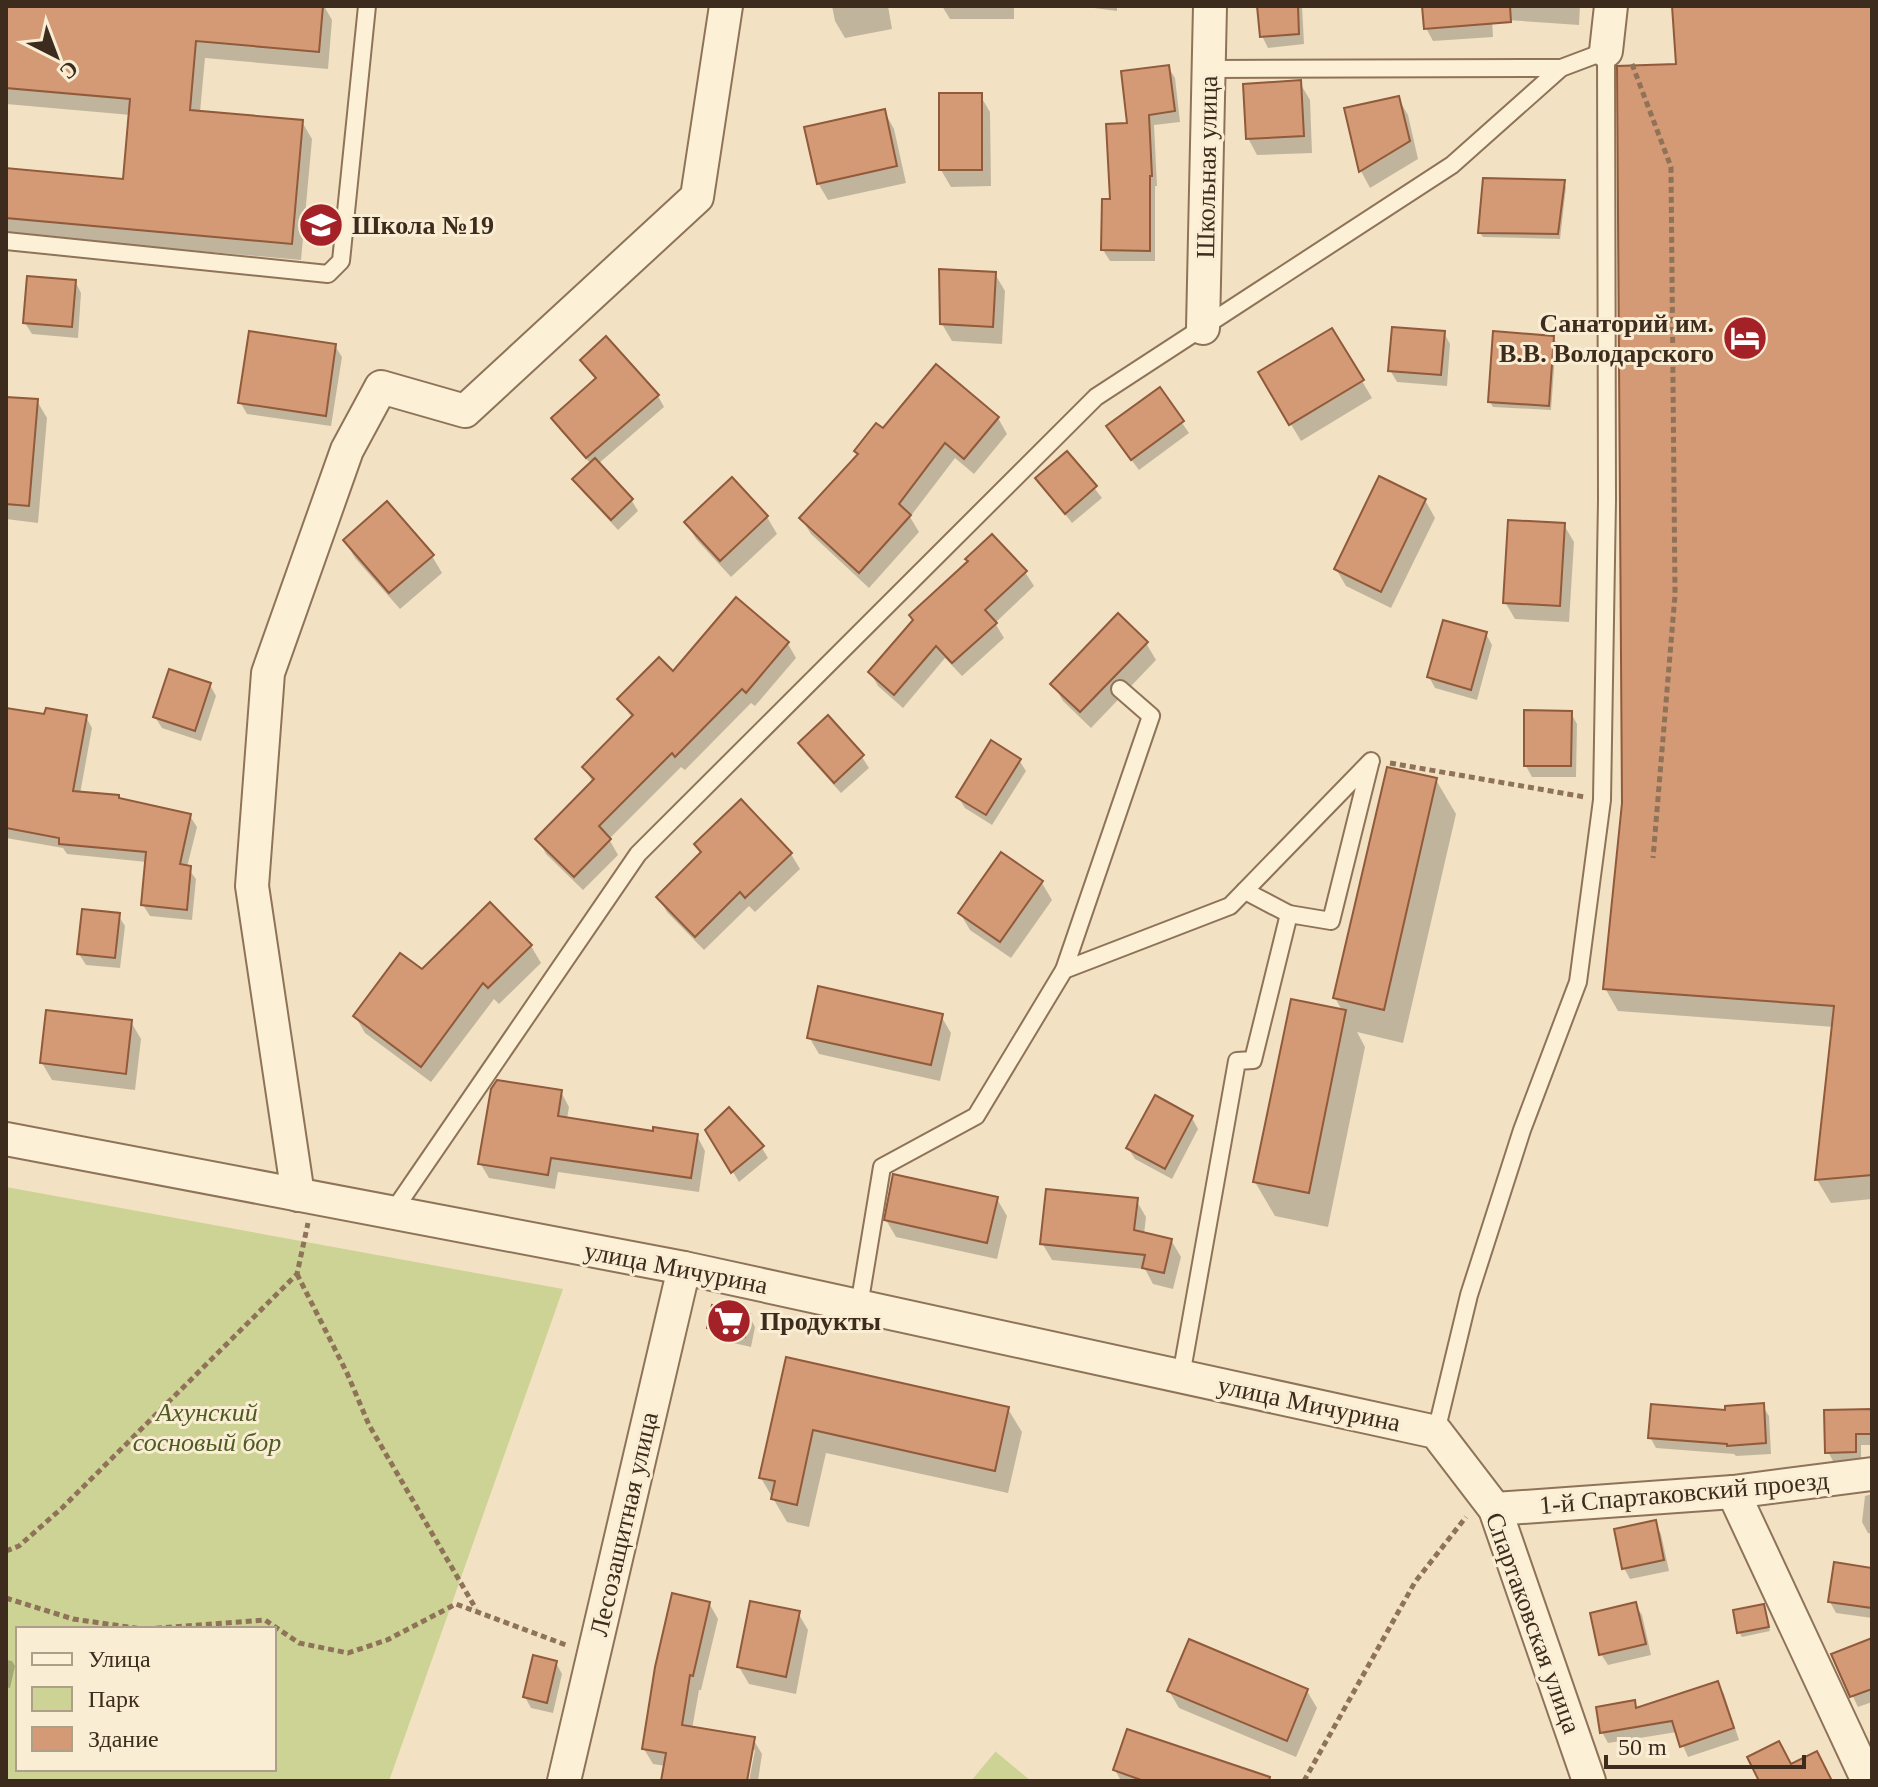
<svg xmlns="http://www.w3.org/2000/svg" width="1878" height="1787" font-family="Georgia,serif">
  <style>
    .green { fill: #cdd295; fill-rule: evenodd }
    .shadow { fill: #0003 }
    .building { fill: #d49975; stroke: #905a3b; stroke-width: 2 }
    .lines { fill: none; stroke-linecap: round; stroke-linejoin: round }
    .service-casing { stroke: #8f7358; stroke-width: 20 }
    .minor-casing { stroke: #8f7358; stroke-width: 36 }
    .path { stroke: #8f7358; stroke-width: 5; stroke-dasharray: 6 4; stroke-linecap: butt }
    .service { stroke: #fcf0d7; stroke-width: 16 }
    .minor { stroke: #fcf0d7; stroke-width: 32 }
    .labels { text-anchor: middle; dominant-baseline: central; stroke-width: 6; stroke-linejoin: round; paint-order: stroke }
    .street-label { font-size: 26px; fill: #3d2b1d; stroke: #f9edd3 }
    .poi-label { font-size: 26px; font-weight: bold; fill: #3d2b1d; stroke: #f9edd3; text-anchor: start }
    .park-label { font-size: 26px; font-style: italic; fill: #4f5b22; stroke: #f9edd3 }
  </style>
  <rect width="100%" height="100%" fill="#f2e2c3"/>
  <g class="green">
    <path d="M6,1187L563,1289L389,1781H6ZM18,1629H274V1769H18Z"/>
    <polygon points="996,1751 996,1752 1031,1781 971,1781"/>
  </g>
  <g class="shadow">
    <polygon points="6,6 324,6 332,20 328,69 205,58 200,112 302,122 312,139 301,260 6,234 6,170 125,181 131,115 6,104"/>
    <polygon points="832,6 888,6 892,29 845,38 835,21"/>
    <polygon points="942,6 1014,6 1014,19 950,19"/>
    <polygon points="1079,6 1117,6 1117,11"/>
    <polygon points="1259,6 1302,6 1304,44 1268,48 1262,36"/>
    <polygon points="1424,6 1580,6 1579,25 1492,19 1493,37 1433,41 1426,28"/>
    <polygon points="1674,6 1872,6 1872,1199 1831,1203 1817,1180 1834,1027 1618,1011 1605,988 1624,803 1678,66"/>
    <polygon points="1168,67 1175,78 1180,122 1154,125 1157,186 1155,186 1155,261 1110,261 1103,250 1129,125"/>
    <polygon points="1300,83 1310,100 1312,153 1257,155 1248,138"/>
    <polygon points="980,95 990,112 991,186 951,187 941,170"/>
    <polygon points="1398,98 1408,115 1418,159 1370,188 1361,171 1347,110"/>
    <polygon points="884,111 894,129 906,183 828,200 818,183"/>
    <polygon points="1563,182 1566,187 1560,239 1483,237 1480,233"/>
    <polygon points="995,274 1005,291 1002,344 952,341 942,324"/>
    <polygon points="75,281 81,293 78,338 32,334 25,323"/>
    <polygon points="1332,330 1372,398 1301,441 1260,373"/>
    <polygon points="1444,333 1450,344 1447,386 1397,382 1390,370"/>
    <polygon points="1553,337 1556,342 1551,410 1493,407 1490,402"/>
    <polygon points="335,346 342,357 331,426 247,414 240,402"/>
    <polygon points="582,360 658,396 664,407 598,464 632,501 638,511 618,530 581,490 574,479 591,464 560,430 554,419 597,380"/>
    <polygon points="1159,390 1189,433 1139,470 1115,438"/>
    <polygon points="6,399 37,401 47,418 38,523 6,519"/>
    <polygon points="998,418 1007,434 974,474 955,458 910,517 919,532 869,588 811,534 801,518 883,431"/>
    <polygon points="1067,453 1102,498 1072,523 1037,478"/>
    <polygon points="1425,500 1435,518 1391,608 1346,586 1336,569"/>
    <polygon points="767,517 777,534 731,577 696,539 686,522"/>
    <polygon points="1564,525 1574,542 1569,622 1515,619 1505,602"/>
    <polygon points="345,541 432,556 442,573 400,609 355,558"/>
    <polygon points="1025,572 1034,586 995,623 1004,638 962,676 945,658 903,708 878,686 870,672"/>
    <polygon points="1486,634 1492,645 1477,700 1435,688 1429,677"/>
    <polygon points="1146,643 1156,660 1091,728 1063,701 1053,684"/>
    <polygon points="788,644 796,658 755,706 751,703 685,770 681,767 609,839 618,855 583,890 546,854 538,839 593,783 584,767 633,719 620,700 674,674"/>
    <polygon points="210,685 216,696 201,741 162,728 155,717"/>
    <polygon points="6,710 46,716 86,717 92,728 80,794 190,816 197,827 187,867 196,879 192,920 150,916 143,905 147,862 67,854 63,848 6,838"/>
    <polygon points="1571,713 1577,724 1576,777 1532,777 1526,766"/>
    <polygon points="828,718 862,757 869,768 841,793 806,754 800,743"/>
    <polygon points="1019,760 1026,771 992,825 965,808 958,797"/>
    <polygon points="1436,780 1456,814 1403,1043 1357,1032 1365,1047 1328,1227 1275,1216 1255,1182 1343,1012 1335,998"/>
    <polygon points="741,802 791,854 800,869 755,912 749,906 704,950 667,912 658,897 702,854 696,844"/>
    <polygon points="1042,883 1052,900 1011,958 970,930 960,913"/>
    <polygon points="490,905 531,946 541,963 499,1004 494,999 431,1082 365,1033 355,1016 423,972"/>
    <polygon points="118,915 125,926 120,968 86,965 79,954"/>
    <polygon points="941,1016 951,1033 940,1081 819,1054 809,1037"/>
    <polygon points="131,1022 141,1039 135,1090 52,1080 42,1063"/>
    <polygon points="561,1092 569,1107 567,1119 654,1133 697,1136 705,1151 699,1192 558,1172 555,1189 489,1178 480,1163"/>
    <polygon points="729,1110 762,1148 768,1158 739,1182 708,1130"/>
    <polygon points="1192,1118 1198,1129 1172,1179 1135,1159 1128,1148"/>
    <polygon points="997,1199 1007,1216 997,1259 896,1237 886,1220"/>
    <polygon points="1136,1200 1146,1217 1144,1234 1171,1240 1181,1257 1173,1289 1153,1284 1145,1269 1052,1260 1042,1243"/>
    <polygon points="749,1316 755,1327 751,1347 716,1339 709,1328"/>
    <polygon points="788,1360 1008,1409 1022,1432 1008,1493 826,1453 809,1527 787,1522 761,1478"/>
    <polygon points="1762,1405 1769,1416 1771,1454 1736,1456 1734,1454 1656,1448 1650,1437 1727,1412"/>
    <polygon points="1872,1411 1872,1445 1861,1445 1861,1461 1833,1461 1827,1450"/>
    <polygon points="1872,1494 1872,1534 1868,1533 1862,1522 1865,1496"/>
    <polygon points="1655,1523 1661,1534 1669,1571 1630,1579 1624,1568"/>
    <polygon points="1872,1570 1872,1618 1836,1613 1830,1602"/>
    <polygon points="709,1603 718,1619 701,1690 699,1690 692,1729 753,1739 762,1754 758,1781 749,1781 755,1750 751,1750 745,1781 663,1781 666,1766 653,1764 644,1749"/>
    <polygon points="1635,1604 1642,1615 1651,1655 1608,1665 1601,1654"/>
    <polygon points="1763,1606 1770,1631 1742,1637 1739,1632"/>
    <polygon points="798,1613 808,1630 796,1694 749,1684 739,1667"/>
    <polygon points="1872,1640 1872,1702 1858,1707 1833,1655"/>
    <polygon points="6,1660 12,1661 15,1666 10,1688 6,1687"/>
    <polygon points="556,1663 562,1674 553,1713 531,1708 525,1697"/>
    <polygon points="1718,1683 1724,1694 1739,1740 1688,1757 1677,1732 1608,1743 1602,1732 1634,1702 1638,1710"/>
    <polygon points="1169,1691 1307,1691 1317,1708 1296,1757 1179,1708"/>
    <polygon points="1115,1770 1254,1781 1121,1781"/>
  </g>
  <g class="building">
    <polygon points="6,6 323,6 319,52 196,41 190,110 303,120 292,244 6,218 6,168 123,179 130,99 6,88"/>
    <polygon points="1257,6 1298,6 1299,34 1260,37"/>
    <polygon points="1422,6 1510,6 1511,22 1424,29"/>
    <polygon points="1672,6 1872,6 1872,1175 1815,1180 1834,1006 1603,989 1622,803 1617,66 1676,64"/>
    <polygon points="1169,65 1175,111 1149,115 1152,176 1150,176 1150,251 1101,250 1102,199 1110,199 1106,124 1127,123 1121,71"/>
    <polygon points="1301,80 1304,136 1246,139 1243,84"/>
    <rect x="939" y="93" width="43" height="77"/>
    <polygon points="1399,96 1410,141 1359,172 1344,108"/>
    <polygon points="885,109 897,166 817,184 804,127"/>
    <polygon points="1483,178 1565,180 1558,234 1478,233"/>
    <polygon points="939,269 996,272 993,327 940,324"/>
    <polygon points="27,276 76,280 72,327 23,323"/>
    <polygon points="1392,327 1445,331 1441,375 1388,371"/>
    <polygon points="1332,328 1364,380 1289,425 1258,372"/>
    <polygon points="249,331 336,344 326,416 238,403"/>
    <polygon points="1493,331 1554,336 1549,406 1488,402"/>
    <polygon points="606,336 659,395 586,458 551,418 596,378 580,360"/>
    <polygon points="936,364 999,417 964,459 945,443 899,504 911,515 859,573 799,518 858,454 854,451 876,423 883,428"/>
    <polygon points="1160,387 1184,421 1131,460 1106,426"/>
    <polygon points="6,397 38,399 29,506 6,504"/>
    <polygon points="1067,451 1097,486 1065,514 1035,478"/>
    <polygon points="595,458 633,499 611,520 572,479"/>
    <polygon points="1379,476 1426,499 1381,592 1334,569"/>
    <polygon points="732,477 768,516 720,561 684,522"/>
    <polygon points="387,501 434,555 389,593 343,540"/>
    <polygon points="1508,520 1565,523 1560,606 1503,603"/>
    <polygon points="992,534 1027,571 985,610 997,623 952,663 936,646 894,695 868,672 913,620 909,615 968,561 965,559"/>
    <polygon points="736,597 789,642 746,693 742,689 675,757 672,753 599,826 611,839 574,877 535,839 594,779 582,767 633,715 617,699 659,657 673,671"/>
    <polygon points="1118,613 1148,642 1080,712 1050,684"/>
    <polygon points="1443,620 1487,632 1471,690 1427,677"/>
    <polygon points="169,669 211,683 195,731 153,717"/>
    <polygon points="6,708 44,714 46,708 87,715 73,791 119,795 119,798 191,814 180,864 191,866 187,910 141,905 146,852 59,844 59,838 6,828"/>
    <polygon points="1524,710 1572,711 1571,766 1524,766"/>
    <polygon points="828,715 864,755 834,783 798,743"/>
    <polygon points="991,740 1021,759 986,815 956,797"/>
    <polygon points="1387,767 1437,778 1384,1010 1333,998"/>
    <polygon points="741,799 792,853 745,898 740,892 695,937 656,897 701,852 694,844"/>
    <polygon points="1001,852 1043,881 1000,942 958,913"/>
    <polygon points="490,902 532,945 488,988 483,983 421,1067 353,1016 400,953 422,969"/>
    <polygon points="82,909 120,913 115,958 77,954"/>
    <polygon points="818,986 943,1014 931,1065 807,1038"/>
    <polygon points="1291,999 1346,1010 1309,1193 1253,1182"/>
    <polygon points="46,1010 132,1020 126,1074 40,1063"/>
    <polygon points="497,1080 562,1090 558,1116 653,1131 653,1127 698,1134 691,1178 551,1158 548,1175 478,1164 491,1089"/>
    <polygon points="1155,1095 1193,1116 1165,1169 1126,1148"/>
    <polygon points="729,1107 764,1146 731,1173 705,1130"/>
    <polygon points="893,1174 998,1197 987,1243 884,1220"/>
    <polygon points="1046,1189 1138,1198 1134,1230 1172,1239 1164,1273 1142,1268 1145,1255 1040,1244"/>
    <polygon points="712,1305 750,1314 745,1337 707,1328"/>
    <polygon points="786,1357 1009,1407 995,1471 813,1430 797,1505 771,1499 775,1481 759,1478"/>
    <polygon points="1764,1403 1766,1443 1727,1446 1727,1444 1648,1438 1651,1404 1725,1410 1725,1406"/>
    <polygon points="1872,1409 1872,1434 1856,1434 1856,1452 1825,1453 1824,1410"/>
    <polygon points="1656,1520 1664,1560 1622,1569 1614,1529"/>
    <polygon points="1834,1562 1872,1568 1872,1608 1828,1602"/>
    <polygon points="672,1593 710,1602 693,1676 690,1675 682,1725 755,1737 747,1781 661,1781 666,1753 642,1749 655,1667"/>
    <polygon points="750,1601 800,1611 786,1677 737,1667"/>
    <polygon points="1636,1602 1646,1644 1599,1655 1590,1613"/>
    <polygon points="1764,1604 1769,1627 1737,1633 1733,1610"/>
    <polygon points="1872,1638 1872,1689 1850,1697 1831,1654"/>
    <polygon points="1189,1639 1308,1689 1287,1741 1167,1691"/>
    <polygon points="533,1655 557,1661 547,1703 523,1697"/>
    <polygon points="1718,1681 1734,1728 1680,1747 1672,1721 1600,1733 1596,1707 1635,1700 1636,1708"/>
    <polygon points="1127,1729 1270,1777 1269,1781 1144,1781 1113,1770"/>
    <polygon points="1779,1741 1791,1764 1817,1751 1832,1781 1759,1781 1747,1757"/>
  </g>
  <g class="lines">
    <g class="service-casing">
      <g id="service">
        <polyline points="1210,69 1561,68"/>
        <polyline points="6,241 328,274 341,261 367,6"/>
        <polyline points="1245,891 1289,914"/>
        <polyline points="1064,970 1151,716 1120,689"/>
        <polyline points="392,1213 638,854 1096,397 1452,165 1561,68 1606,51 1607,500 1602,800 1578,982 1522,1130 1469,1295 1436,1432"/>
        <polyline points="859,1306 882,1167 976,1116 1064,970 1230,906 1371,761"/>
        <polyline points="1181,1376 1237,1061 1253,1060 1289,914 1331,921 1370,764"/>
      </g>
    </g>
    <g class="minor-casing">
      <g id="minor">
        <polyline points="1606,51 1611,6"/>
        <polyline points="1203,328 1210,6"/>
        <polyline points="6,1139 684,1268 1436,1432 1495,1509 1589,1781"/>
        <polyline points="298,1195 252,886 268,673 347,450 381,387 465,411 697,197 726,6"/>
        <polyline points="1733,1492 1868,1781"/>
        <polyline points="1495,1509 1733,1492 1872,1474"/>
        <polyline points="564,1781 684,1268"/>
      </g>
    </g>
    <g class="path">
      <polyline points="1632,64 1671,167 1675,595 1653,858"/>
      <polyline points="1390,763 1585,797"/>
      <polyline points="297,1274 347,1373 369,1425 476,1609"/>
      <polyline points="6,1551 19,1546 62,1508 297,1274 308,1223"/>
      <polyline points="6,1598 73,1619 142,1629"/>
      <polyline points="146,1629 265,1620 299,1643 348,1653 387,1640 456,1604 566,1645"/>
      <polyline points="1304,1781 1415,1582 1466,1517"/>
    </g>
    <use href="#service" class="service"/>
    <use href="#minor" class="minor"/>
  </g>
  <defs>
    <g id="school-disc" transform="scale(2.3)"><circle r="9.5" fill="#a42127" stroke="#f9edd3"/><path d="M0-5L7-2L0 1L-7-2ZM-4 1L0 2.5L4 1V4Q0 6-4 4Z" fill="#fff"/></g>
    <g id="hotel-disc" transform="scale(2.3)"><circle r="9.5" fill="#a42127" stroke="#f9edd3"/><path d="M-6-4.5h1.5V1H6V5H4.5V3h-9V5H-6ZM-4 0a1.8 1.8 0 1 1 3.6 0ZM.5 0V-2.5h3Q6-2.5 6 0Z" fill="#fff"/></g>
    <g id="supermarket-disc" transform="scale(2.3)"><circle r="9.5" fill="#a42127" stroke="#f9edd3"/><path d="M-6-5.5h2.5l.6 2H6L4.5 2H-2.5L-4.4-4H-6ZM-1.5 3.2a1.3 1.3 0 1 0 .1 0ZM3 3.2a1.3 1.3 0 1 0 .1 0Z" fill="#fff"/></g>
  </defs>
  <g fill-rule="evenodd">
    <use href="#school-disc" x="321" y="225"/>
    <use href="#hotel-disc" x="1745" y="338"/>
    <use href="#supermarket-disc" x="729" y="1321"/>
  </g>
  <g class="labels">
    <g class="street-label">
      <text transform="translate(1207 167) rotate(-89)">Школьная улица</text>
      <text transform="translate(676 1268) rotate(11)">улица Мичурина</text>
      <text transform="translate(1309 1404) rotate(12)">улица Мичурина</text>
      <text transform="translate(1684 1493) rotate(-5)">1-й Спартаковский проезд</text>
      <text transform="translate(624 1524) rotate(-77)">Лесозащитная улица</text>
      <text transform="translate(1533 1623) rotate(70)">Спартаковская улица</text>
    </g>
    <g class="poi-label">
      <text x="352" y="225">Школа №19</text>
      <text x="1714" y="323" text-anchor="end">Санаторий им.<tspan x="1714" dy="30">В.В. Володарского</tspan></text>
      <text x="760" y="1321">Продукты</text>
    </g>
    <g class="park-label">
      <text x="207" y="1412">Ахунский<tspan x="207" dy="30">сосновый бор</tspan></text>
    </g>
  </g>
  <rect width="1878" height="1787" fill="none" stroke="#3d2b1d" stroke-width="16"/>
  <rect x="16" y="1627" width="260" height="144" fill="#f9edd3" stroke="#ae9f8a" stroke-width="2"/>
  <rect x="32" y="1653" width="40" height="12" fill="#fcf0d7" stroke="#ae9f8a" stroke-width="2"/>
  <text x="88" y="1667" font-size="24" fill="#3d2b1d">Улица</text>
  <rect x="32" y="1687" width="40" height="24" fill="#cdd295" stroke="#ae9f8a" stroke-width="2"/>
  <text x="88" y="1707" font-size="24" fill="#3d2b1d">Парк</text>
  <rect x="32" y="1727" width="40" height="24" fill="#d49975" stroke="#ae9f8a" stroke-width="2"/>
  <text x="88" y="1747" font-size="24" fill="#3d2b1d">Здание</text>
  <g transform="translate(56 56) rotate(138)" stroke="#f9edd3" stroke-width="6" paint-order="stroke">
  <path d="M0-6L14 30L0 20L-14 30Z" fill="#3d2b1d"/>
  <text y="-12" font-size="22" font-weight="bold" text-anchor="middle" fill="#3d2b1d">С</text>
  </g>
  <path d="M1606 1755v12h198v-12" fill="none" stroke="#3d2b1d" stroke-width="4"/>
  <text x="1618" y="1755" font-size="24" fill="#3d2b1d" stroke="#f9edd3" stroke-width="6" paint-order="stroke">50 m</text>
</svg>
